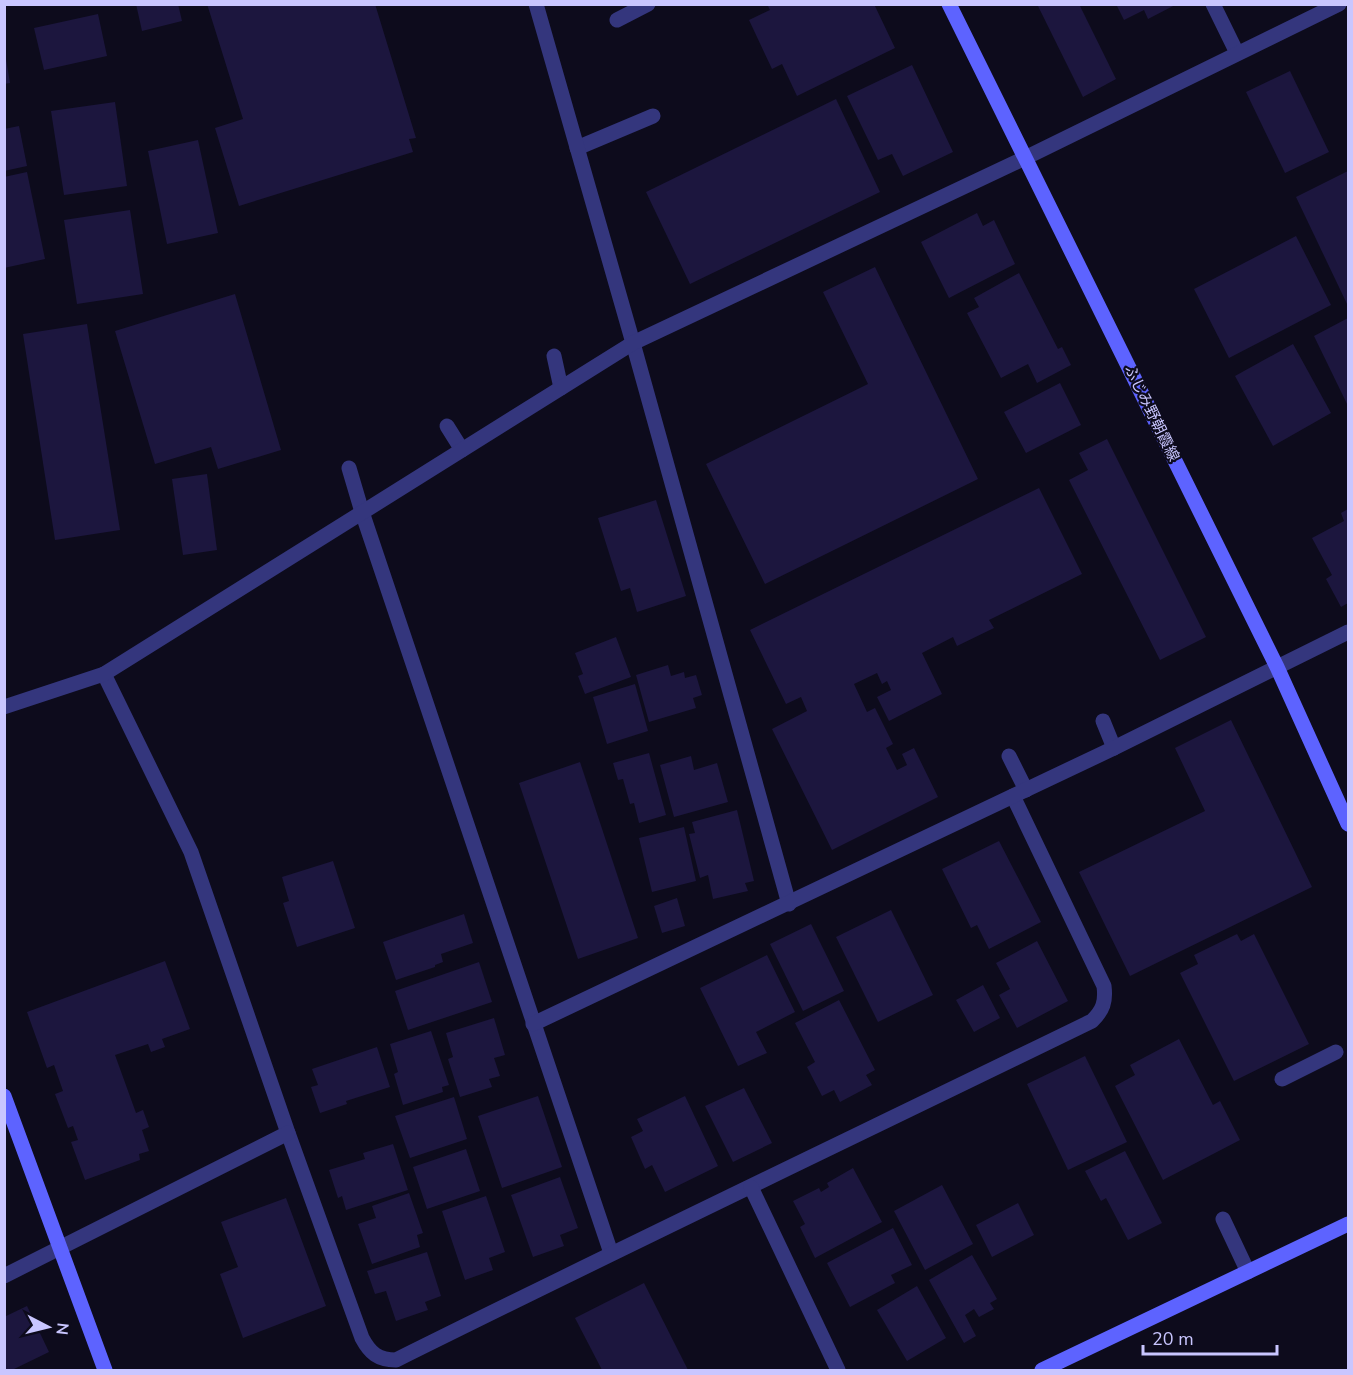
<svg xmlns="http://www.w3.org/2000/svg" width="1353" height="1375" font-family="'Nunito Sans','Noto Sans JP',sans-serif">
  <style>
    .building { fill: #1c163e }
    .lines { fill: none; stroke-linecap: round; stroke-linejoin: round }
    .lane { stroke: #34367d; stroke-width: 15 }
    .street { stroke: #34367d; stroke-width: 15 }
    .secondary { stroke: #5d63ff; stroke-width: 15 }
    .labels { text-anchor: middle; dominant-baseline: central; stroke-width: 4.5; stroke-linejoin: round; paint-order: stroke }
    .street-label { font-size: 15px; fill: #c9c6ff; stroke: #0d0b1c }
  </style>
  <rect width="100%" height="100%" fill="#0d0b1c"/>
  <g class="building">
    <polygon points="136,4 178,4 182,21 142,31"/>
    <polygon points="207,4 375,4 416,138 409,139 413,152 239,206 215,128 243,119"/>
    <polygon points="767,4 874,4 895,48 797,96 782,64 772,69 749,20 770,10"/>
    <polygon points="1037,4 1079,4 1116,79 1083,97"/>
    <polygon points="1116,4 1177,4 1148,19 1144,10 1124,20"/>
    <polygon points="98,14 107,56 44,70 34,28"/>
    <polygon points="6,59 10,83 4,84 4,60"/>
    <polygon points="912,65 953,152 903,176 892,154 878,160 847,96"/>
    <polygon points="1290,71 1329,152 1285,173 1246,92"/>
    <polygon points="836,99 880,192 690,284 646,192"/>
    <polygon points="115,102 127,186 64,195 51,111"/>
    <polygon points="19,126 27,166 4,171 4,129"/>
    <polygon points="198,140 218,233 167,244 148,151"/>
    <polygon points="1348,171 1348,306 1296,197"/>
    <polygon points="27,172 45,259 4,268 4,177"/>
    <polygon points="130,210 143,294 77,304 64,220"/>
    <polygon points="977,213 983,226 994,220 1015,264 949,298 921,242"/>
    <polygon points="1296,236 1331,305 1229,358 1194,289"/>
    <polygon points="875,267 978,479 765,584 706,464 868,384 823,292"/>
    <polygon points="1019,273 1058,349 1062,347 1071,365 1037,383 1028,364 1001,378 967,313 979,307 974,298"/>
    <polygon points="235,294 281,450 218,469 211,447 155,464 115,331"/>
    <polygon points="1348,318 1348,406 1314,336"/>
    <polygon points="87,324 120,530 55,540 23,334"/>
    <polygon points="1293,344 1331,413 1273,446 1235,376"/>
    <polygon points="1060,383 1081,425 1026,453 1004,412"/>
    <polygon points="1107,439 1206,637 1160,660 1069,480 1088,470 1079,453"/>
    <polygon points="207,474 217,550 183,555 172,479"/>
    <polygon points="1039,488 1082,574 989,620 994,628 957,646 953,637 922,653 942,694 889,721 877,697 891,690 887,681 882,684 877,673 854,684 867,712 875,708 893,744 886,748 897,770 907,765 902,754 914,748 938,797 832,850 772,729 807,711 801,697 786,704 750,630"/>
    <polygon points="656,500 686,596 637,612 630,588 621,591 598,518"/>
    <polygon points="1348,509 1348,603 1341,607 1326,579 1332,575 1312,538 1344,521 1341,513"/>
    <polygon points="616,637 631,677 585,694 578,676 583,674 575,653"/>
    <polygon points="668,665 671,676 684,672 685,678 696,675 702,695 693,698 696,708 649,722 636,675"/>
    <polygon points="635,684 648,731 607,744 593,697"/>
    <polygon points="1231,720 1312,887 1130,976 1079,872 1205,811 1175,748"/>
    <polygon points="649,753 666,815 639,823 634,803 630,804 623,779 618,780 613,763"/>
    <polygon points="691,756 694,770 717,763 728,802 674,817 660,765"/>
    <polygon points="580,762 638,938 578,959 519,783"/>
    <polygon points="737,810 754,881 745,883 748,891 713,899 708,875 700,878 689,834 695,833 692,822"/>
    <polygon points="684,827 696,881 652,892 639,838"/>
    <polygon points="999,841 1041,922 989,949 977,925 971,928 942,869"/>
    <polygon points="333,861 355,928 297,947 283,903 289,901 282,877"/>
    <polygon points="677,898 685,926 662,933 654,906"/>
    <polygon points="891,910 933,995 878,1022 836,937"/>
    <polygon points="464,914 473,943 441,954 443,962 435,965 435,967 396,980 383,942"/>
    <polygon points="811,924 844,991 803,1011 770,944"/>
    <polygon points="1237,934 1241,941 1254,934 1309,1044 1234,1081 1180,973 1198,964 1194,955"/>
    <polygon points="1037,941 1068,1001 1017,1028 999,995 1010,989 996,963"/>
    <polygon points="767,955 795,1012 756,1032 767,1053 738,1066 700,988"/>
    <polygon points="165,961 190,1029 162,1039 165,1047 151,1052 148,1044 115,1055 136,1113 143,1110 149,1127 142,1130 149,1151 139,1154 140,1160 85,1180 71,1142 78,1140 73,1126 68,1128 55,1094 63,1091 54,1065 47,1068 27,1012"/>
    <polygon points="479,962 492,1002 408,1030 395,991"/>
    <polygon points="983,985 1000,1018 974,1032 956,1000"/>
    <polygon points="839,1000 875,1070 866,1075 872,1085 840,1102 834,1090 822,1096 807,1067 815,1062 795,1023"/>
    <polygon points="494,1018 505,1055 494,1058 500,1076 489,1079 492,1087 460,1097 448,1059 453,1057 446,1033"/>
    <polygon points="431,1031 449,1085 442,1087 443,1092 403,1105 394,1074 398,1072 390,1044"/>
    <polygon points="1179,1039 1213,1105 1220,1101 1240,1140 1163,1180 1115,1086 1135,1075 1130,1065"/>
    <polygon points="377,1047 390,1087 346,1101 347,1104 320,1113 311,1087 318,1085 312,1069"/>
    <polygon points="1085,1056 1127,1142 1068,1170 1027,1084"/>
    <polygon points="744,1088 772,1143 733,1162 705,1106"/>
    <polygon points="538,1096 562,1167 502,1188 478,1116"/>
    <polygon points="685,1096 718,1166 665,1192 652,1165 645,1169 631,1137 643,1131 637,1119"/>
    <polygon points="454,1097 467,1139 410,1158 395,1116"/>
    <polygon points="393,1144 408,1190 346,1210 342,1196 338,1198 329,1170 365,1159 363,1153"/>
    <polygon points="466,1149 480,1191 427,1209 413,1167"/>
    <polygon points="1125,1151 1162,1223 1128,1240 1106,1198 1101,1201 1085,1171"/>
    <polygon points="853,1168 882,1222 815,1258 800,1227 805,1224 793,1201 819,1188 821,1192 829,1187 827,1183"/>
    <polygon points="560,1177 578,1228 560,1235 564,1246 533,1257 511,1195"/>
    <polygon points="942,1185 973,1244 925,1270 894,1211"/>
    <polygon points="409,1193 423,1233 417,1235 420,1247 372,1264 358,1224 376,1218 372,1206"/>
    <polygon points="486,1196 505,1252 489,1258 493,1270 465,1280 442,1211"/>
    <polygon points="286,1198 326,1306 243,1338 220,1274 238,1267 221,1222"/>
    <polygon points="1018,1203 1034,1235 992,1257 976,1225"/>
    <polygon points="893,1228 912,1265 891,1275 895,1283 850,1307 827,1263"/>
    <polygon points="427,1252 441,1296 425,1302 428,1310 396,1321 386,1291 375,1294 367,1271"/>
    <polygon points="972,1255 997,1299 990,1303 994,1309 979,1317 974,1309 965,1315 976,1336 964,1343 929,1280"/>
    <polygon points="644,1283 688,1370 602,1370 575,1318"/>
    <polygon points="917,1286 946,1338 907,1361 877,1310"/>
    <polygon points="27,1306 49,1352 12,1370 4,1370 4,1317"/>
  </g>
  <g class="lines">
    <g class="lane">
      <polyline points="617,20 648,4"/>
      <polyline points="577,148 653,116"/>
      <polyline points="554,356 561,388"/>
      <polyline points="447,426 462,450"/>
      <polyline points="349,468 362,512"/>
      <polyline points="1103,721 1114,748"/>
      <polyline points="1009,756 1026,790"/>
      <polyline points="1282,1079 1336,1052"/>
      <polyline points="1223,1219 1248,1272"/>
    </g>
    <g class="street">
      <polyline points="536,4 633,343 789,904"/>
      <polyline points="1213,4 1237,53"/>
      <polyline points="362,512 611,1253"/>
      <path d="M104,674L191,852L288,1133L362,1338C370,1353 378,1360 396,1360C627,1245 860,1134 1092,1021C1103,1010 1106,1002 1104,986L1013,796"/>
      <polyline points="4,707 104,674 633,343 1025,158 1339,4"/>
      <polyline points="533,1024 1114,748 1348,632"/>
      <polyline points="751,1187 838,1370"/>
      <polyline points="4,1276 288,1133"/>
    </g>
    <g class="secondary">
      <polyline points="949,4 1277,667 1348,824"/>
      <polyline points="4,1096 105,1370"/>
      <polyline points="1042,1370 1348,1224"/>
    </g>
  </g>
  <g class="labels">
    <g class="street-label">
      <text transform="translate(1152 413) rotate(64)">ふじみ野朝霞線</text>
    </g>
  </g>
  <rect width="1353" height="1375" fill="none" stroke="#c9c6ff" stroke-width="12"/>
  <g transform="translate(48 1327) rotate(97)" stroke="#0d0b1c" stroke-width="4.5" paint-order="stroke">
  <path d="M0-4.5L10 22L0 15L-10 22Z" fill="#c9c6ff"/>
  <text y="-9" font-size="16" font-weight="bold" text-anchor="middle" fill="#c9c6ff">N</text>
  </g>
  <path d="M1143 1345v9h134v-9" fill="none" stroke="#c9c6ff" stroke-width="3"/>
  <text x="1152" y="1345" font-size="18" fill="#c9c6ff" stroke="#0d0b1c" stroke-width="4.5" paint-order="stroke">20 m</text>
</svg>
